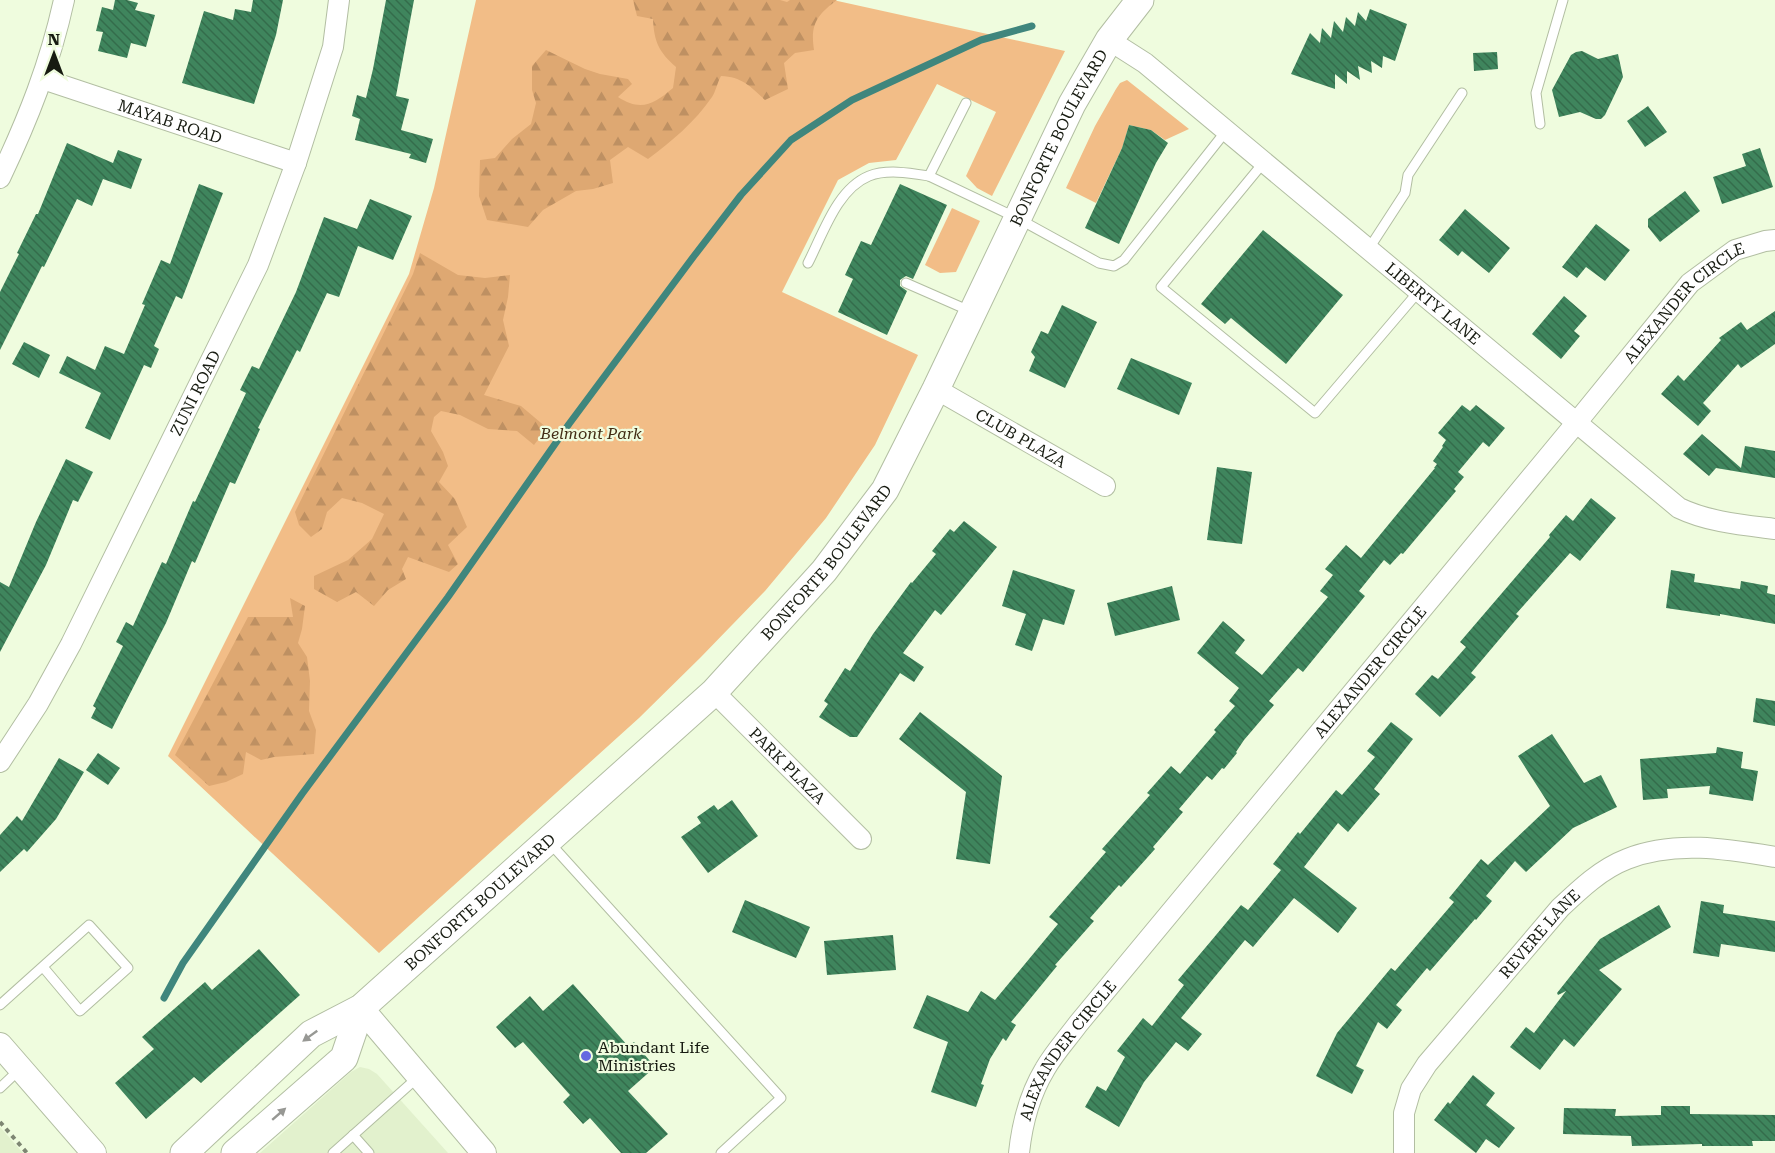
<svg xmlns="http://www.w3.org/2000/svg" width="1775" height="1153" font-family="'Roboto Serif',serif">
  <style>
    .built { fill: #e2f1cd }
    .green { fill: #f2bd87 }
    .forest { fill: url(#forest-firs) }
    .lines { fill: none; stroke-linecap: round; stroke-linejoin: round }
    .stream { stroke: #3f867d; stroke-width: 7 }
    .building { fill: url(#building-back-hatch) }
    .service-casing { stroke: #b2bea2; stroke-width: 11 }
    .minor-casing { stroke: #b2bea2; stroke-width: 22 }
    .tertiary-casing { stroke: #b2bea2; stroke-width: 26 }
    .secondary-casing { stroke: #b2bea2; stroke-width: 29 }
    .path { stroke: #7e8673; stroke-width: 4; stroke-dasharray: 4.5 4.5; stroke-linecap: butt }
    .service { stroke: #fff; stroke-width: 9 }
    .minor { stroke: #fff; stroke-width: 20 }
    .tertiary { stroke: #fff; stroke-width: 24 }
    .secondary { stroke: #fff; stroke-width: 27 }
    .oneway { fill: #979894 }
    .poi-dot { fill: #6468e1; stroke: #effcde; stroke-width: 2 }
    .labels { text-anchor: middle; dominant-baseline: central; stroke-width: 4.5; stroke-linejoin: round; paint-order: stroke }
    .street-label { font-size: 16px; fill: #171b11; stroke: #effcde }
    .park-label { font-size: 16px; font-style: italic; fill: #422c14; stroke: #effcde }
    .poi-label { font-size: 16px; fill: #171b11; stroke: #effcde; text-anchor: start }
  </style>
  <defs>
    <pattern id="forest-firs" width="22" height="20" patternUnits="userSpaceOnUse" patternTransform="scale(1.5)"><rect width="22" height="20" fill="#dea872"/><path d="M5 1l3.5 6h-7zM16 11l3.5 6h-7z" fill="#be9062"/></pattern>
    <pattern id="building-back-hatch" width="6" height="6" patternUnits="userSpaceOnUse" patternTransform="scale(1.5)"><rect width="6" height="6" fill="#3f855d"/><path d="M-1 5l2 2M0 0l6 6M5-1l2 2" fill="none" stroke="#346c4b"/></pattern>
  </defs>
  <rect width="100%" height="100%" fill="#effcde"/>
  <g class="built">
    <polygon points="360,1067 369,1069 377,1074 448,1153 260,1153 351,1072"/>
    <polygon points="0,1127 23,1153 0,1153"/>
  </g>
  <g class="green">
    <polygon points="476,0 833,0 1065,51 992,196 977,188 966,176 996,112 937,84 896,160 869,163 838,180 782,292 918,355 875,445 826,518 765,591 700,658 639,718 379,953 168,756 409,274 434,188"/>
    <polygon points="1127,80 1189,129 1165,140 1151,130 1129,125 1122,148 1096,203 1066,188 1095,126 1116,89 1120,83"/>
    <polygon points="952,208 980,221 956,272 940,273 925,265"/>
  </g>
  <g class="forest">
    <path d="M633,0H780L787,2L790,0H837C817,15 810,24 814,50L795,53L784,63L788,89L765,100C750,86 742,77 721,76C717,83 716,91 712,97C695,122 672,141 648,159L628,147L610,160L613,183L593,189L576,191L543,210L528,227L487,220L479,196L480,160L495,158L512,139L531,124L536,103L532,90V66L546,50L585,69L600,74L628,79L632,84L618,97C641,112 654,104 673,88L676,67C659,52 654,42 653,19L637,16Z"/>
    <polygon points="420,253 458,275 485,278 510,275 508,297 503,320 509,346 484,395 521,406 547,428 534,445 517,431 488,429 460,415 441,411 434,417 431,431 443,452 448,466 439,482 455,499 467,527 448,545 458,564 449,572 408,557 402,569 406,579 388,590 374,606 356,592 337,602 314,589 314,576 348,560 372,539 384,514 362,503 342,498 327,512 322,529 311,537 299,525 295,512 413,274"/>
    <polygon points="290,598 305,606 302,629 298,643 307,657 310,681 309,711 316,730 314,754 274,757 261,760 246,752 243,774 226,782 209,786 175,755 248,617 293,617"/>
  </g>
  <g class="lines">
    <polyline class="stream" points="164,998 183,963 302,794 448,597 569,424 694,256 741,195 791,140 852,100 981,40 1032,26"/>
  </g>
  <g class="building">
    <polygon points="115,0 127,0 138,3 135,10 155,15 146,47 131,43 127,58 98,51 103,32 96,31 102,7 113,10"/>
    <polygon points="253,0 283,0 276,35 254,104 182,83 204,11 233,20 235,9 251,12"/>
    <polygon points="386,0 414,0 396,96 409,99 401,130 433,139 426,163 409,158 411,154 355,140 360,119 352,116 357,95 366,98 373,69"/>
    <polygon points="1370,9 1407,24 1395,61 1383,56 1382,68 1371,61 1372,73 1358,66 1360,80 1347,71 1347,84 1335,74 1335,89 1291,74 1310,33 1320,43 1322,28 1331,38 1334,21 1343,32 1346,17 1355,26 1358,12 1366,21"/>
    <polygon points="1582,51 1598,59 1618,54 1623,77 1605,115 1601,119 1596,119 1580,112 1559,117 1552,90 1571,55 1576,52"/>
    <polygon points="1497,52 1498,69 1474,71 1473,53"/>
    <polygon points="1648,106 1667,132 1645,147 1627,121"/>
    <polygon points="1129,125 1151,130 1168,143 1156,163 1119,244 1085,228 1122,148"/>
    <polygon points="67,143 113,163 118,150 142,159 131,189 103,179 92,206 77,199 44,267 42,266 0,350 0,292 19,254 17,253 36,214 38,214"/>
    <polygon points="1760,148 1773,187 1722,204 1713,177 1746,166 1742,154"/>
    <polygon points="199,184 223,193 182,299 176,296 154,346 159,349 151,368 144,365 110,440 85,428 101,393 59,373 67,356 95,370 105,346 124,354 145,305 142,304 161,260 170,264"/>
    <polygon points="900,184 947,205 913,279 906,276 900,280 900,286 907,291 887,335 838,312 853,279 845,275 861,241 871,245"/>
    <polygon points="1685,191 1700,211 1660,242 1648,227 1648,219"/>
    <polygon points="370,199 412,216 393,260 358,246 339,297 327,293 300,352 297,350 258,428 260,429 235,484 230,482 195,563 192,561 166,623 112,729 91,718 96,708 93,706 123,646 116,642 126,622 133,626 162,562 166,564 193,501 195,502 246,393 240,390 252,366 259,369 296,292 324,217 357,229"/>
    <polygon points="1465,209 1510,248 1489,273 1462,251 1458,256 1439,240"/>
    <polygon points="1596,224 1630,250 1605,281 1586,267 1577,278 1562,267"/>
    <polygon points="1263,230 1343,295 1286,364 1231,318 1225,324 1201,304"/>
    <polygon points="1564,296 1587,316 1574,331 1580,336 1561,359 1532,334"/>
    <polygon points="1062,305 1097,322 1065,388 1029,371 1035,357 1031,352 1041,331 1048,334"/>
    <polygon points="1775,311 1775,344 1741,368 1738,364 1703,403 1711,411 1698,426 1661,394 1678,375 1684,381 1721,340 1719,338 1741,322 1747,330"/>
    <polygon points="24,342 50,355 39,378 12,364"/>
    <polygon points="1131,358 1192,383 1179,415 1117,389"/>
    <polygon points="1462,405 1470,411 1476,405 1505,428 1489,447 1483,442 1458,472 1464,477 1454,489 1456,491 1403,554 1401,553 1390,565 1384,560 1359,591 1365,596 1303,672 1298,668 1269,701 1274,705 1244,740 1236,752 1237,753 1224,769 1222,768 1212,780 1207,776 1179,809 1183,812 1153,847 1155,849 1121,887 1119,885 1090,918 1094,921 1055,965 1057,966 1011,1022 1016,1025 1006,1041 1003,1038 990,1059 981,1084 984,1085 976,1107 931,1092 948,1042 913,1028 927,995 968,1012 981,991 995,1000 1058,924 1049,917 1106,852 1102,849 1150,795 1147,793 1171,766 1180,774 1216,732 1214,730 1235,706 1229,701 1239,688 1197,653 1223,621 1245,640 1235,653 1262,675 1328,597 1320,591 1333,575 1325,569 1346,545 1361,558 1435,468 1434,468 1437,464 1433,461 1443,447 1442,446 1446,440 1438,433"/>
    <polygon points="1702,434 1741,468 1745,446 1775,451 1775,478 1716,468 1709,476 1683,454"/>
    <polygon points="66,459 93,472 78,502 73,500 46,565 0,652 0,582 9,587 36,522"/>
    <polygon points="1217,467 1252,472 1242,544 1207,540"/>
    <polygon points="1591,498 1616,518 1580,561 1570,553 1516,614 1519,616 1471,673 1476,677 1440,717 1415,694 1432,675 1438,679 1466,647 1460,642 1550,537 1549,535 1566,515 1573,521"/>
    <polygon points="964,521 997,547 941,615 935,610 903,653 924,667 914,682 900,673 857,737 850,737 819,717 828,704 824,701 845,668 850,671 873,634 911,582 912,583 936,554 932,551 950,529 954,532"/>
    <polygon points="1013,570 1075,590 1064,625 1043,619 1032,651 1015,645 1026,614 1002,606"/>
    <polygon points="1671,570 1695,574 1694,582 1740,589 1741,581 1768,586 1767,593 1775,595 1775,624 1720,614 1720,616 1666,608"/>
    <polygon points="1172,586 1180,620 1115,636 1107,603"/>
    <polygon points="1756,698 1775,701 1775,726 1753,722"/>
    <polygon points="920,712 1002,776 990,864 956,859 966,792 899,739"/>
    <polygon points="1391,722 1413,739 1374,789 1380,794 1348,832 1338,823 1304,867 1357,908 1338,933 1294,898 1253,947 1245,940 1181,1018 1202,1034 1188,1051 1176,1042 1144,1082 1119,1127 1085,1107 1097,1086 1106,1091 1125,1057 1117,1051 1143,1018 1152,1026 1184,985 1178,980 1211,941 1241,905 1248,910 1281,870 1273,864 1298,832 1300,834 1336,790 1342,795 1375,757 1367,751"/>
    <polygon points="1552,734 1584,783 1601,775 1617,807 1573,828 1526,872 1515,861 1486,896 1492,901 1476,920 1475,919 1430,971 1427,968 1396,1005 1402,1010 1387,1029 1378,1022 1356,1066 1364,1070 1352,1094 1316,1076 1337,1033 1391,968 1395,971 1454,902 1449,898 1481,859 1488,865 1550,806 1518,756"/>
    <polygon points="1717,747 1743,752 1741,768 1758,771 1753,801 1709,794 1710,786 1667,789 1668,798 1643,800 1640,759 1716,753"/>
    <polygon points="98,753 120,768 108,785 86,770"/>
    <polygon points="59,758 84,772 56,819 27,852 24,849 0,872 0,835 17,816 22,821"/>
    <polygon points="732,800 758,836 708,873 681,837 701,823 697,817 714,805 718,810"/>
    <polygon points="745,900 810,927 796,958 732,932"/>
    <polygon points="1701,901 1724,905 1723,913 1775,921 1775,952 1721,944 1719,957 1693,953"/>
    <polygon points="1659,905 1671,927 1599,970 1622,989 1574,1047 1564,1039 1540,1070 1510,1047 1526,1027 1534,1033 1566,991 1558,995 1557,993 1600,939"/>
    <polygon points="893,935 896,970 827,975 824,941"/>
    <polygon points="259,949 300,995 201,1083 194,1077 146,1119 115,1083 154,1049 142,1037 205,982 212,990"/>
    <polygon points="573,984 628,1046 634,1042 655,1067 628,1091 668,1134 646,1153 621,1153 590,1118 583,1124 563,1102 570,1095 523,1042 515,1048 496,1027 530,996 543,1011"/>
    <polygon points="1473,1075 1495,1093 1486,1105 1515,1128 1499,1148 1486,1139 1476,1153 1434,1120 1448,1102 1450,1104"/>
    <polygon points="1661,1106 1690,1106 1690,1114 1775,1115 1775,1141 1752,1141 1753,1146 1702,1146 1702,1144 1632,1146 1631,1136 1563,1134 1564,1108 1616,1109 1615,1116 1661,1115"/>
  </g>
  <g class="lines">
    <g class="service-casing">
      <g id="service">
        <polyline points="966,103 929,176 1017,218 1099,263 1114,266 1124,260 1226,131"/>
        <polyline points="1540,124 1536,93 1563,0"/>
        <polyline points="1264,162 1161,287 1315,413 1419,291"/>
        <polyline points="1368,250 1405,193 1408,175 1462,93"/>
        <path d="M808,263C823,234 837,189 869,176C887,169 910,173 929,176"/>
        <polyline points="906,283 970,311"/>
        <polyline points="549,842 781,1098 721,1153"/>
        <polyline points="0,1005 89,925 128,968 80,1011 43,967"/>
        <polyline points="0,1088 19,1070"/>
        <polyline points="353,1135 369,1153"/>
        <polyline points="333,1153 417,1078"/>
      </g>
    </g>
    <g class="minor-casing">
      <g id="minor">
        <path id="s1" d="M1109,40L1145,63L1679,508C1708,522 1743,525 1775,529"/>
        <path id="s2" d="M43,79L296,163"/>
        <path d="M0,178C28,119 50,64 64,0"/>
        <path id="s3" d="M936,389L1105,486"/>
        <path id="s4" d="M714,692L861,839"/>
        <path id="s5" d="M0,762L38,704L71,644L258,265L296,163L333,47L339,0"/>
        <path id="s6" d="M1019,1153C1022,1124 1030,1094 1045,1069C1054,1053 1067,1039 1078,1024L1577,422L1690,283L1735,250L1765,241L1775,240"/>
        <path id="s7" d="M1404,1153V1113L1411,1089L1427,1064L1560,908C1580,889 1601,869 1627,859C1674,840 1727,849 1775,857"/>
      </g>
    </g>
    <g class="tertiary-casing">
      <g id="tertiary">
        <polyline points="361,1008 484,1153"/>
        <polyline points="0,1045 94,1153"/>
      </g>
    </g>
    <g class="secondary-casing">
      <g id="secondary">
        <path id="s8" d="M184,1153L311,1034L361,1008L714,692L824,571L885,490L936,389L1072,104L1109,40L1140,0"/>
        <polyline points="235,1153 344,1058 361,1008"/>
      </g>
    </g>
    <polyline class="path" points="0,1122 27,1153"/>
    <use href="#service" class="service"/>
    <use href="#minor" class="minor"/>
    <use href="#tertiary" class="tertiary"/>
    <use href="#secondary" class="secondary"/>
  </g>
  <defs><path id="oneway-solid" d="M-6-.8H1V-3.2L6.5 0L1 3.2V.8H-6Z" transform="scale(1.5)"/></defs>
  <g class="oneway">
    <use href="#oneway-solid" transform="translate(310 1036) rotate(144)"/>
    <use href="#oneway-solid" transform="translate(279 1114) rotate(-41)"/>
  </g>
  <circle class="poi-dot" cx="586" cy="1056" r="6"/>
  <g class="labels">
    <g class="street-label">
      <text stroke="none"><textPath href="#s2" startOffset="134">MAYAB ROAD</textPath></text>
      <text stroke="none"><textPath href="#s8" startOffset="1362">BONFORTE BOULEVARD</textPath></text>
      <text stroke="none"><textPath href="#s1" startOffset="418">LIBERTY LANE</textPath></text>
      <text stroke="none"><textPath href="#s6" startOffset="1088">ALEXANDER CIRCLE</textPath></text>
      <text stroke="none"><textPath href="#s5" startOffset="418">ZUNI ROAD</textPath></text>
      <text stroke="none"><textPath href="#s3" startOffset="98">CLUB PLAZA</textPath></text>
      <text stroke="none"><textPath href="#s8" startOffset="876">BONFORTE BOULEVARD</textPath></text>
      <text stroke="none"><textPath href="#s6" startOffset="602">ALEXANDER CIRCLE</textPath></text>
      <text stroke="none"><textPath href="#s4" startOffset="104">PARK PLAZA</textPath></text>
      <text stroke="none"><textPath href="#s8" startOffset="390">BONFORTE BOULEVARD</textPath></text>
      <text stroke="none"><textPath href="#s7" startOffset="267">REVERE LANE</textPath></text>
      <text stroke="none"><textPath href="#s6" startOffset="116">ALEXANDER CIRCLE</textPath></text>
    </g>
    <g class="park-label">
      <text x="591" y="433">Belmont Park</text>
    </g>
    <g class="poi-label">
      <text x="598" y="1047">Abundant Life<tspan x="598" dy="18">Ministries</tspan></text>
    </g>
  </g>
  <g transform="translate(54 54)" stroke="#effcde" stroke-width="4.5" paint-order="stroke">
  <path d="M0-4.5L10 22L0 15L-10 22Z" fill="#171b11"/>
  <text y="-9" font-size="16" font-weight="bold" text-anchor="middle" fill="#171b11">N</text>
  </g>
</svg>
